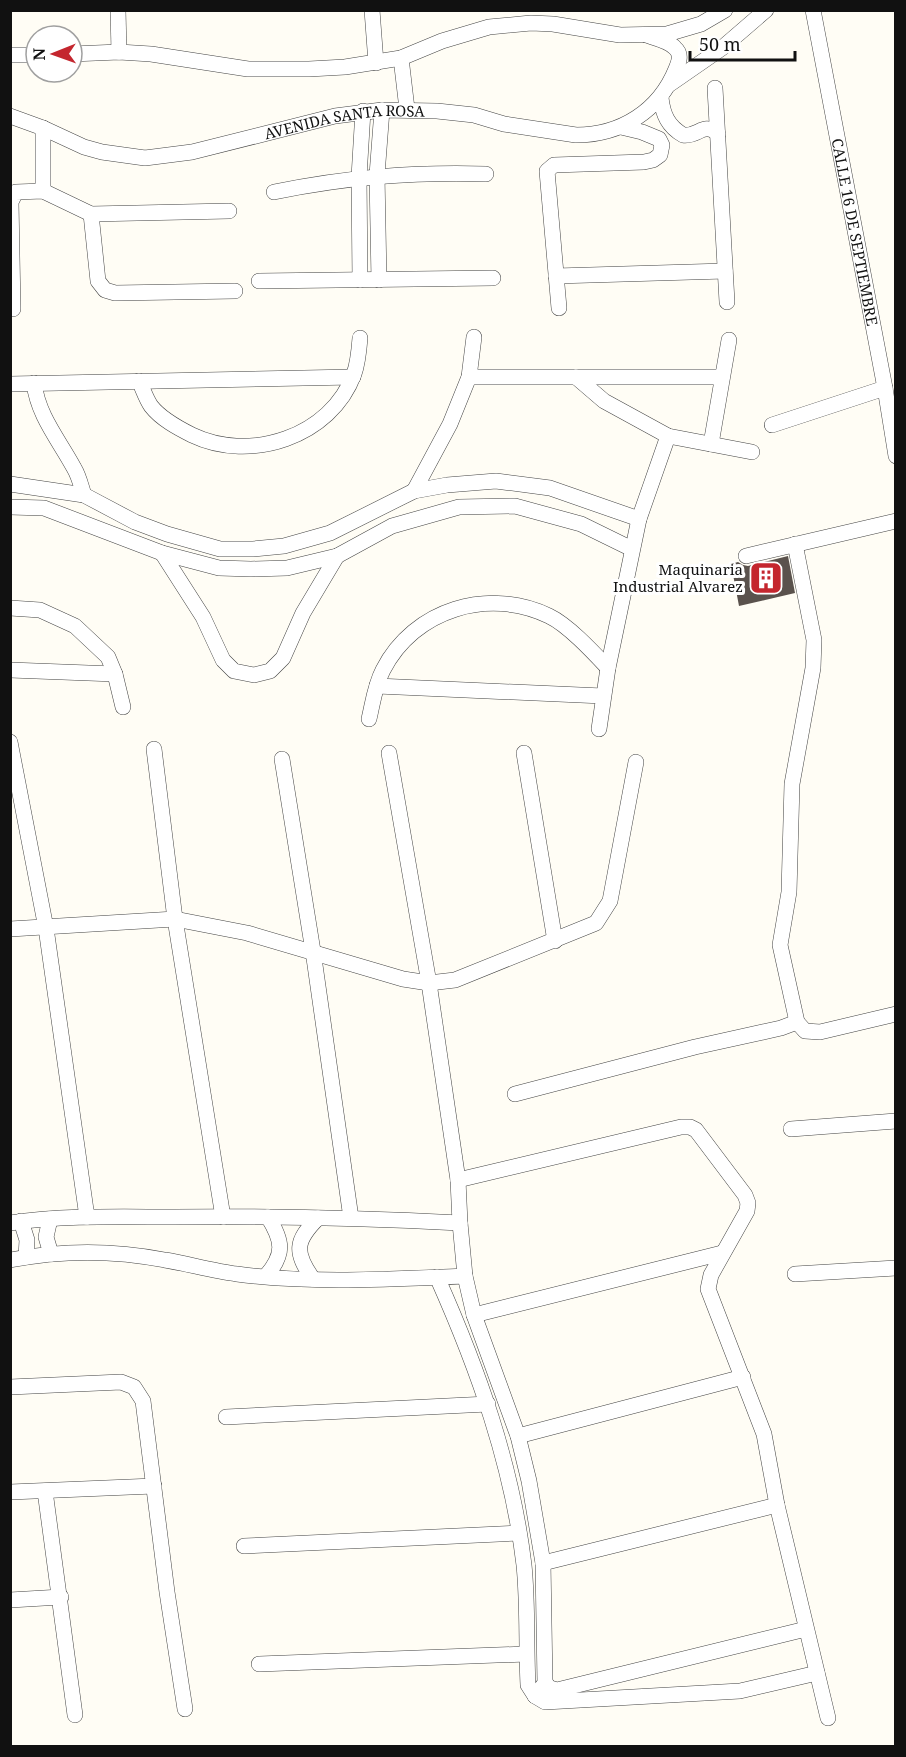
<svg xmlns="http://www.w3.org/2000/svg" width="906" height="1757" font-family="'Noto Serif',serif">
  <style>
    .building { fill: #5a524d }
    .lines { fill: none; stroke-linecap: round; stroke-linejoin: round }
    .minor-casing { stroke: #444; stroke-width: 16 }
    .minor { stroke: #fff; stroke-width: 15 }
    .labels { text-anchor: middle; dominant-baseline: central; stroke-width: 6; stroke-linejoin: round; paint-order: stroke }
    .street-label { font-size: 15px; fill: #111; stroke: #fff }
    .poi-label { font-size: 15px; fill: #111; stroke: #fff; text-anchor: end }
  </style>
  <rect width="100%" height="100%" fill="#fffdf5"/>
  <polygon class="building" points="788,556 795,593 739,606 731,564 738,562 743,565 748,566"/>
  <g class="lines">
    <g class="minor-casing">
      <g id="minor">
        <polyline points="118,10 119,52"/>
        <polyline points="372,10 376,63"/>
        <path id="s1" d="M813,10L885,388L896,456"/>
        <polyline points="72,54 119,52 151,54 248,69 309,69 345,67 401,58 442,41 489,27 531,23 553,24 620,35 667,34 701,24 725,10"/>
        <polyline points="10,55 36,55"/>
        <polyline points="401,58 407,109"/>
        <polyline points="670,84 722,48 766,10"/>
        <polyline points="715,88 727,302"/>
        <path d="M661,98C663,115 668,126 683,135C699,137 703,121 718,134"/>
        <path id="s2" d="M10,116L43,128L84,147L102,152L145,158L192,152L335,116L382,110L437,111L474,115L504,124L576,135C621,135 659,111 676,69C679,62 682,54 675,48C669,41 655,38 646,35"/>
        <polyline points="43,191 43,128"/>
        <path d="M274,192C347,177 412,172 486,174"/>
        <polyline points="91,214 98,281 105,290 115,293 235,291"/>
        <polyline points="556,276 725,271"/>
        <polyline points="360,280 359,177 363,111"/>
        <polyline points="379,280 377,175 382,110"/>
        <polyline points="259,281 493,278"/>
        <polyline points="559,308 547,171 554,165 644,162 653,160 660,155 662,145 659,139 642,132 621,127"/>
        <polyline points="13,309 11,202 16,192 43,191 91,214 229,211"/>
        <polyline points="469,377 722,377"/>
        <polyline points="576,377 604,401 668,436 752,452"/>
        <path d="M139,381C143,389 146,399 151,406C161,419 178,428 192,435C250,463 331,437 354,374C358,363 359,351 360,338"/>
        <path d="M34,383C38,416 59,440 74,468C79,476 81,486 84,495"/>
        <polyline points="10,384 353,377"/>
        <polyline points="772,425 885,388"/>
        <polyline points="711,444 729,340"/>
        <polyline points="10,484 84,495 135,522 167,534 220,549 253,549 284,546 330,533 414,491 447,485 496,481 550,488 639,519"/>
        <polyline points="414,491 450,424 469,377 474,337"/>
        <polyline points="10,507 44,508 162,553 219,568 251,569 287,568 337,556 392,526 459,507 515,506 581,524 632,549"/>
        <polyline points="795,544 814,640 813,668 792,784 789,892 780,945 797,1022 805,1031 820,1032 896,1014"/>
        <polyline points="162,553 203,617 223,660 234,671 254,675 270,671 283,658 303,613 337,556"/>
        <polyline points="746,556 896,521"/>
        <polyline points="10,608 40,610 75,626 108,657 115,674 123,707"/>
        <polyline points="10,670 115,674"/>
        <polyline points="377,686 603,696"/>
        <path d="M369,719C373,702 375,685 383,670C414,609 489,587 549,616C568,625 593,652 608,668"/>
        <polyline points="599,729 608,668 639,519 668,436"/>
        <polyline points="10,742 46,928 87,1217"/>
        <polyline points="154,749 175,919 223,1217"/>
        <polyline points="389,753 429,983 458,1180 460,1223 465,1276 474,1315 518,1436 529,1481 543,1563 545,1683 535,1696"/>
        <polyline points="524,753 555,941"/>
        <polyline points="282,759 313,951 351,1218"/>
        <polyline points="10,929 175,919 247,933 403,979 429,983 455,980 596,923 610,901 636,762"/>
        <polyline points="515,1094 695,1047 781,1028 797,1022"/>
        <polyline points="791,1129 896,1121"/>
        <polyline points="458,1180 681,1127 690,1127 696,1130 745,1195 748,1203 747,1211 711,1275 708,1289 764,1434 777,1505 828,1718"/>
        <polyline points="50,1219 46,1237 51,1254"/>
        <polyline points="21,1221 27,1240 26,1257"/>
        <path d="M10,1223C65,1215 120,1217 175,1217C270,1216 365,1218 460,1223"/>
        <path d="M10,1260C61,1250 114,1250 165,1260C189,1264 213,1271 237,1274C309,1284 392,1279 465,1276"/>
        <polyline points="795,1274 896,1268"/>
        <path d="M266,1276C285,1254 283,1241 268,1217"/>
        <path d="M437,1277C478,1369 512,1464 524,1565C528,1604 526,1645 528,1685L535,1696L545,1702L740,1691L817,1673"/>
        <path d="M313,1279C294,1252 295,1241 318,1218"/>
        <polyline points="474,1315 722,1253"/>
        <polyline points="10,1387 121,1382 134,1387 143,1401 167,1592 185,1709"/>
        <polyline points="226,1417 488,1404"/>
        <polyline points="518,1436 743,1377"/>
        <polyline points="45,1491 75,1715"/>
        <polyline points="10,1492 154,1486"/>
        <polyline points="244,1546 519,1533"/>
        <polyline points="543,1563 777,1505"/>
        <polyline points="10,1600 61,1597"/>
        <polyline points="259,1664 526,1654"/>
        <polyline points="545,1683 550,1688 557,1690 806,1629"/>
      </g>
    </g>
    <use href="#minor" class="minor"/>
  </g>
  <defs>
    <g id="building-square" transform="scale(1.725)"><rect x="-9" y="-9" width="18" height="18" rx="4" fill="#c4262e" stroke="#fff"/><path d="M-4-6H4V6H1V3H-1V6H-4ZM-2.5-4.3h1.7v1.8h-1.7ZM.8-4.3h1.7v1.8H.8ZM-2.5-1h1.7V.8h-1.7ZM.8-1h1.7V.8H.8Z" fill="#fff"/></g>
  </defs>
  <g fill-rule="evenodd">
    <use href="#building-square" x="766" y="578"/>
  </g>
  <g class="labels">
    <g class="street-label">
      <text stroke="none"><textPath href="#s2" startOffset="346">AVENIDA SANTA ROSA</textPath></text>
      <text stroke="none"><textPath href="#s1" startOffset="226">CALLE 16 DE SEPTIEMBRE</textPath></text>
    </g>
    <g class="poi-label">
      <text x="743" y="569">Maquinaria<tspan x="743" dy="17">Industrial Alvarez</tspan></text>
    </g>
  </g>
  <rect width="906" height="1757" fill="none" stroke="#111111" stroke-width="24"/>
  <g transform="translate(54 54) rotate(269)"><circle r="28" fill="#ffffff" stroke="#a0a0a0" stroke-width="1.5"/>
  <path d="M0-4.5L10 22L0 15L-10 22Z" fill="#c4262e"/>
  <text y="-9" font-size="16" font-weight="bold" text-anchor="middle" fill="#111111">N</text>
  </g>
  <path d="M690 51v9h105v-9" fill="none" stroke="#111111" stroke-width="3"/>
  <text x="699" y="51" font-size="18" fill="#111111" stroke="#ffffff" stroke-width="4.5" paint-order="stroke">50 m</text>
</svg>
